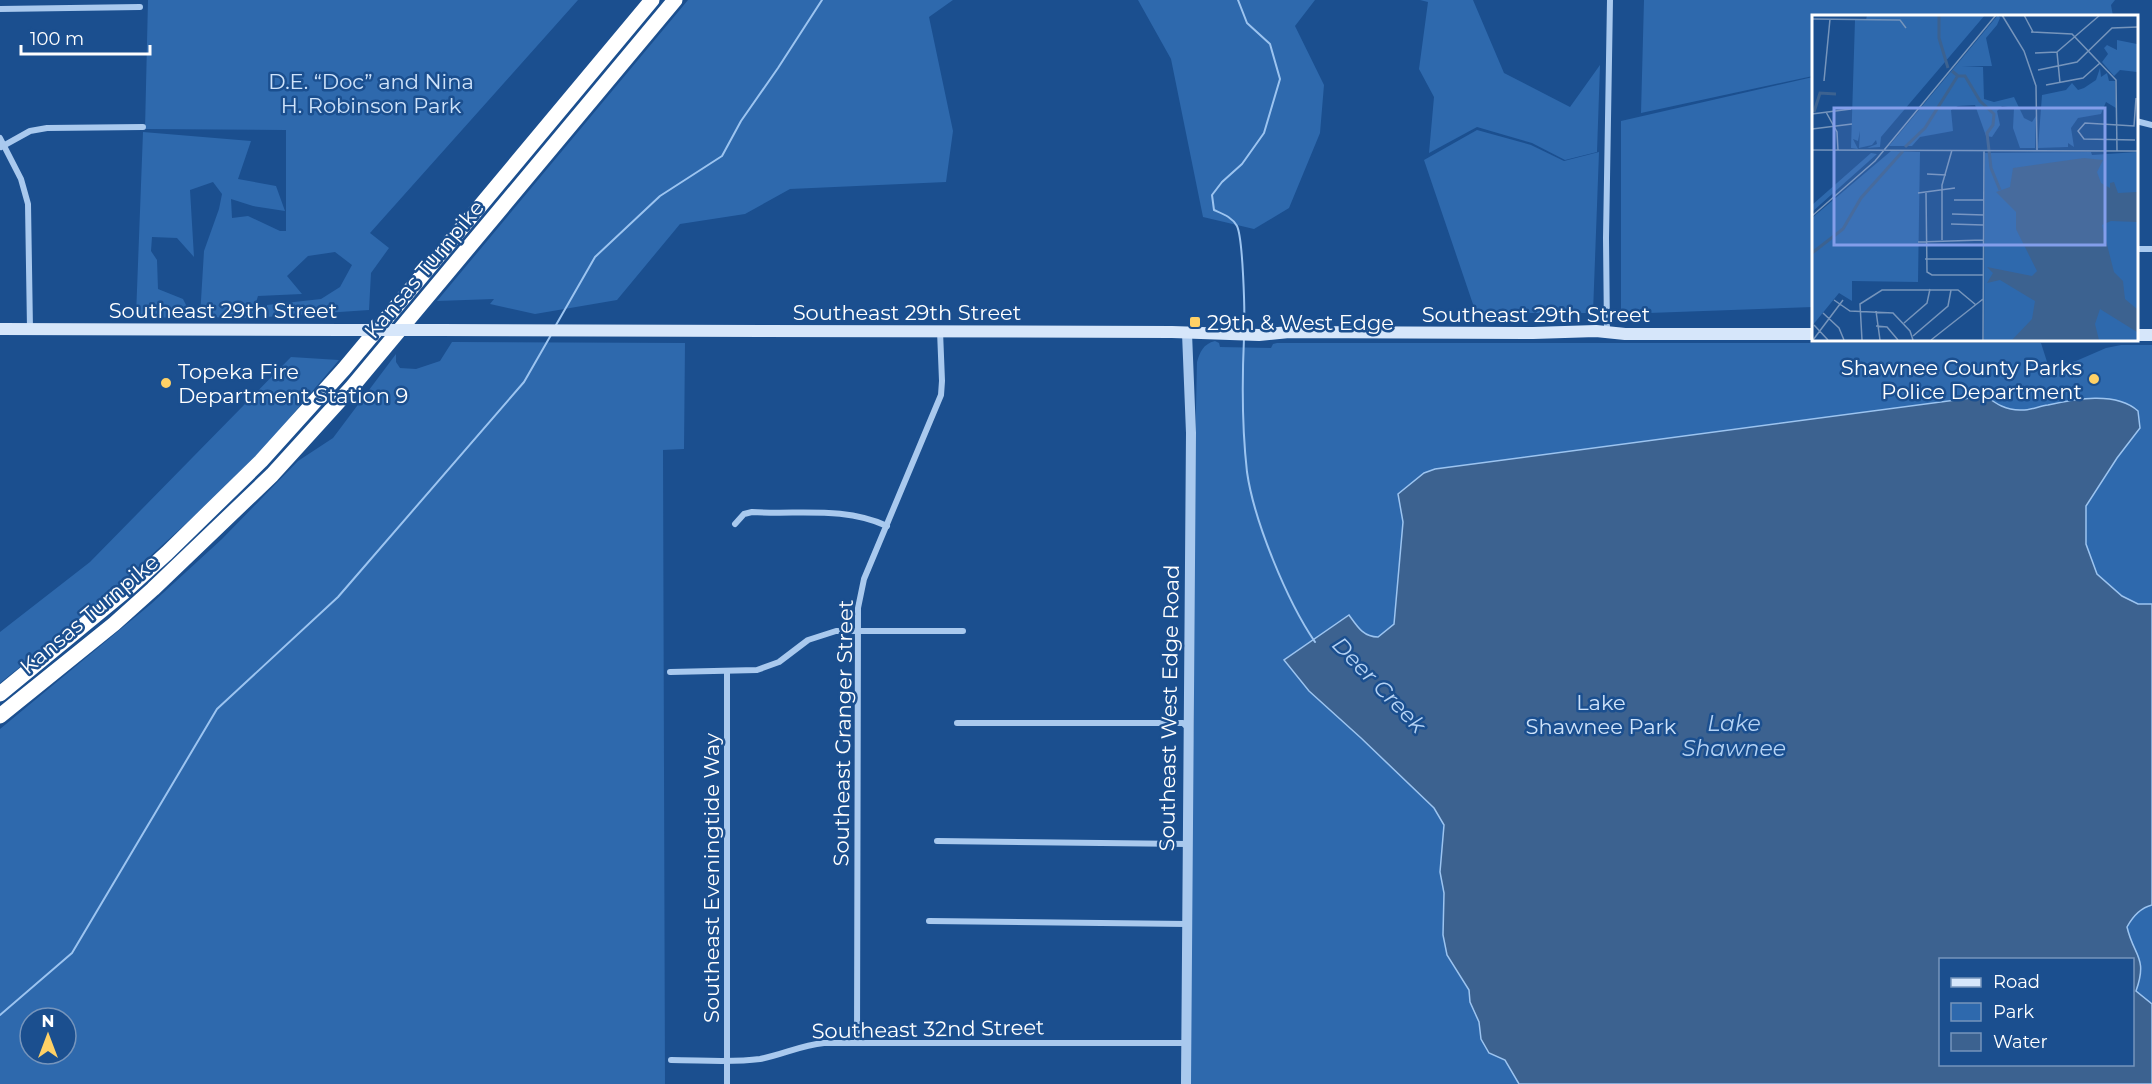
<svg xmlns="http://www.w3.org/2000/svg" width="2152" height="1084" font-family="Montserrat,sans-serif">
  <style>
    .green { fill: #2e69ad; fill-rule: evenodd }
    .water { fill: #3c6290; stroke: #9cc4f0; stroke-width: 1.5; fill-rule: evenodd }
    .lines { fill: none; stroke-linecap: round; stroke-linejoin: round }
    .stream { stroke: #9cc4f0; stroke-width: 2 }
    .minor { stroke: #a9c9ee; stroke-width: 6 }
    .tertiary { stroke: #a9c9ee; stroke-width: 10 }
    .secondary { stroke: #d6e6fa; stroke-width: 12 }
    .motorway { stroke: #fff; stroke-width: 15 }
    .secondary-bridge { stroke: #d6e6fa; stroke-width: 12 }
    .poi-dot { fill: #ffd166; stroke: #1b4f8f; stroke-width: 2 }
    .labels { text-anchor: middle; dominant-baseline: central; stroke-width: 5; stroke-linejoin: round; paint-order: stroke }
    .park-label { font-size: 21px; fill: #cfe3fa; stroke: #1b4f8f }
    .street-label { font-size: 21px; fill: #fff; stroke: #1b4f8f }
    .poi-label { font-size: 21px; fill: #fff; stroke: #1b4f8f; text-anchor: start }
    .water-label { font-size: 22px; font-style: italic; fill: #b5d3f5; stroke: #1b4f8f }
    .inset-river { fill: none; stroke: #3c6290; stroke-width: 3 }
    .inset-road { fill: none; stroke: #7695bc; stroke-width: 1.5 }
    .view { fill: #839eea; fill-opacity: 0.15; stroke: #839eea; stroke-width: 3 }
    .inset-edge { fill: none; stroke: #fff; stroke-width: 3 }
  </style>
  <rect width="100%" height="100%" fill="#1b4f8f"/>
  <g class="green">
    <polygon points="148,0 578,0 370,233 389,248 371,273 369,310 266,317 267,305 321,299 340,287 352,265 335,252 308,256 287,276 302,294 258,296 251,318 200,317 204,251 219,209 222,194 213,182 190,190 194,257 177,238 152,237 151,251 157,260 158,289 183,299 193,319 136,316 143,132 251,141 238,179 276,186 285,211 253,206 231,199 232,218 248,216 280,231 286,231 286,130 145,129"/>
    <polygon points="688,0 953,0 929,17 953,131 946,182 790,189 745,214 680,224 617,300 535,314 490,304 494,299 437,301"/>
    <polygon points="1138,0 1315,0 1295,26 1324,85 1320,133 1289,208 1254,229 1203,217 1171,59"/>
    <polygon points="1420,0 1473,0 1504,73 1570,107 1600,65 1597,152 1565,160 1532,143 1477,127 1429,153 1434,97 1419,69 1428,2"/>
    <polygon points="1644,0 2115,0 2111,5 2113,16 1813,16 1813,76 1641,113"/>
    <polygon points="1813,77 1813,307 1621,314 1621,121"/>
    <polygon points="1477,130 1531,145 1564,161 1599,152 1593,313 1476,313 1424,160"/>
    <path d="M1215,341L1219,343L1220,347L1271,348L1273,344L1277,343H2041L2049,368L2076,361L2106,348L2121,345H2152V1084H1190L1191,780L1194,722V496L1197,362C1200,352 1203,344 1215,341ZM1940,960H2132V1064H1940Z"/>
    <path d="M452,342L685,343L684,449L663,450L665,1084H0V729L151,604L222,539L298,461L333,438L396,354V362L400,368L416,369L440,361ZM30,1018H66V1054H30Z"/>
    <polygon points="291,357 339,360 264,448 191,519 92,609 0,683 0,632 90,562"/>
  </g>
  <path class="water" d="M1986,396C1996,404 2006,410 2020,410C2029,411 2039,406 2048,405C2075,399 2116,391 2138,411L2140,428L2117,458L2086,506V544L2097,574L2122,596L2138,604H2152V905C2140,908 2133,916 2127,927C2134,957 2148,957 2136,991L2152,1004V1084H1519L1505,1060L1489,1053L1481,1039L1479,1022L1470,1002L1469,990L1447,955L1443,935L1444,893L1440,872L1444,825L1434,808L1361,738L1309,691L1284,660L1349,615C1357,626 1363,637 1378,637L1394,624L1403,522L1398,494L1424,473L1435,469ZM1940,960H2132V1064H1940Z"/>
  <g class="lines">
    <g class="stream">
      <path d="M1238,0L1247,23L1270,44L1280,79L1264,133L1242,164L1222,182L1212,195L1214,210C1223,214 1232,217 1237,226C1243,239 1245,312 1244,329"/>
      <polyline points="556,325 595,257 660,196 722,156 741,121 778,68 822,0"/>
      <path d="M1244,338C1242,381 1242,428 1247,472C1254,521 1287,601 1315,642"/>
      <polyline points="0,1015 72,953 217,709 338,597 524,382 551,335"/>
    </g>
    <g class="minor">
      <polyline points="0,9 140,7"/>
      <polyline points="2136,121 2152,125"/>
      <polyline points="0,138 21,179 28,204 30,329"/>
      <polyline points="1,147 30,131 47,128 143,127"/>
      <polyline points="2136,249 2152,249"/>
      <polyline points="1607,332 1606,238 1610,0"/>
      <path d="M735,524L744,514L752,512C798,515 843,506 887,526"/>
      <polyline points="670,672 757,670 779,662 808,640 836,631 963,631"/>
      <polyline points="727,672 727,1084"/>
      <polyline points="957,723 1183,723 1189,729"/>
      <polyline points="937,841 1187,844"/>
      <polyline points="929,921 1187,924"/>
      <polyline points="857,1043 858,608 864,579 941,395 942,381 940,331"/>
      <path d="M671,1060C700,1060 731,1063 760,1059C782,1055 801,1045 824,1043H1186"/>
    </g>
    <polyline class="tertiary" points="1186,1084 1191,433 1187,333"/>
    <g class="secondary">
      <polyline points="0,329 344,330"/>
      <polyline points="439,330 1172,332 1259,335 1289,332 1533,333 1596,331 1625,334 1813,334"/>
      <polyline points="2136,335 2152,335"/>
    </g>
    <g class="motorway">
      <polyline points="0,694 124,592 167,553 261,461 344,369 652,0"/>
      <polyline points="0,716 114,624 153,589 272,475 352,387 675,0"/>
    </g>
    <polyline class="secondary-bridge" points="344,330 439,330"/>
  </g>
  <g class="poi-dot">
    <rect x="1189" y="316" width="12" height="12" rx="3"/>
    <circle cx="2094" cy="379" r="6"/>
    <circle cx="166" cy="383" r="6"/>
  </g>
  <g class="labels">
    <g class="park-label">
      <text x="371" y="81">D.E. “Doc” and Nina<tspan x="371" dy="24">H. Robinson Park</tspan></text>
      <text x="1601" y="702">Lake<tspan x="1601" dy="24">Shawnee Park</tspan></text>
    </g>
    <g class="street-label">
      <text transform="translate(424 269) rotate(-50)">Kansas Turnpike</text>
      <text x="223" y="310">Southeast 29th Street</text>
      <text x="907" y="312">Southeast 29th Street</text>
      <text x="1536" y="314">Southeast 29th Street</text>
      <text transform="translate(89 614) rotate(-40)">Kansas Turnpike</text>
      <text transform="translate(1169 708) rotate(-89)">Southeast West Edge Road</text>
      <text transform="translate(843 733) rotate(-89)">Southeast Granger Street</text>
      <text transform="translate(711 878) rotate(-90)">Southeast Eveningtide Way</text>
      <text transform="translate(928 1029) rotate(-1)">Southeast 32nd Street</text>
    </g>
    <g class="poi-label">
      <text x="1207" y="322">29th &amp; West Edge</text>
      <text x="2082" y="367" text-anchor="end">Shawnee County Parks<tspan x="2082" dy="24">Police Department</tspan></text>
      <text x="178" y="371">Topeka Fire<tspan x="178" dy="24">Department Station 9</tspan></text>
    </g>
    <g class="water-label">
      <text transform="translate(1379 685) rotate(46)">Deer Creek</text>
      <text x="1734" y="723">Lake<tspan x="1734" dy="25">Shawnee</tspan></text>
    </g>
  </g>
  <g transform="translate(1812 15)">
    <rect width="326" height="326" fill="#1b4f8f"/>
    <path d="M55,0H173L69,122L68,132L55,133L65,129L64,125L60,130L47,133L48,116L46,126L41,124L46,134L39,133L43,5H54ZM186,0L188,3L185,10L174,23L180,51H150L171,52L172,84L182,87L202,82L212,103L220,107L224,101L223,133H208L201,113L202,93L190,91L185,96L188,110L180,122L174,121L163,90L146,91L139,95L141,116L108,122L100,131H77ZM305,25L325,29V57L308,55L302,61L290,47L296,39L292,33L295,30L305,35ZM288,53L289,62L295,58L297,66H303L304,93L294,87L289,99L266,103L259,113L262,132L256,128V132L226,133L230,80L254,75L260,68L266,75L272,73L284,65ZM79,136L108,137L106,267L40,266V286L27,278L0,311V203ZM279,137L280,140L325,137V325H172L173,138ZM59,138L65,139L0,197V190Z" fill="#2e69ad"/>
    <path d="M272,143L291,145L285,157L289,168L298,173V168L302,167L306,178L325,177V207L299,206L290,210L302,257L311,266L313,284L325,294V317L288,294L283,309L287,325H200L220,304L223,286L188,265L175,268L181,258L175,252L220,261L225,256L204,214V197L184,177L198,172L201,153Z" fill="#3c6290"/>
    <path class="inset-river" d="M127,0V23L136,53M140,56L146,61H153L168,86L182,99L181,110L175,118L179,153L188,175M2,97L8,78L24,79M93,132L113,113L145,62M0,238L31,214L49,183L91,136"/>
    <path class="inset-road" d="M190,0L212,36L224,71L225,135M212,0L221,17M0,4L88,5L94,13M219,17L260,19L304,65L305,136M223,38L245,37M226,55L265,47L300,13L326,12M12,66L18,4M248,68L245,37L288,0M234,70L271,63L288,48M14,97L25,117L26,135M0,99L39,94M0,114L40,109M323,125L272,124L266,116L273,108L322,111L324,83M0,135L326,136M115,159L134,160M106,178L143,173M114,178L115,257L120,260H171M142,185H171M140,199L172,200M0,201L63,146L184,0M139,209L171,210M130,225V170L140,135M106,227L171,225M113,244H171M22,285L38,296L81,298L98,316L101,325M64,296L68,325M11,298L27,313L32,325M92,308L115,288L118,274M2,310L16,325M64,311L75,312L86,325M101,321L136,291L139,275M1,325L31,285M50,325L48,289L70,275H146L164,290M119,325L171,284M171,325L172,135"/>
    <path class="view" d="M22,93H293V230H22Z"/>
    <rect width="326" height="326" class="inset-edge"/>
  </g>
  <rect x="1939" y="958" width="195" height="108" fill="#1b4f8f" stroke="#7695bc" stroke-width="1.5"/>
  <rect x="1951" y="978" width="30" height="9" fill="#d6e6fa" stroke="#7695bc" stroke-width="1.5"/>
  <text x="1993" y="988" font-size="18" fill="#ffffff">Road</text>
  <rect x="1951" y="1003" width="30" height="18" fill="#2e69ad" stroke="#7695bc" stroke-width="1.5"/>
  <text x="1993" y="1018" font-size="18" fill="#ffffff">Park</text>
  <rect x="1951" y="1033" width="30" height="18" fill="#3c6290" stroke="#7695bc" stroke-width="1.5"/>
  <text x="1993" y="1048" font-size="18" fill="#ffffff">Water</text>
  <g transform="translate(48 1036)"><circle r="28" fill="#1b4f8f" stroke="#7695bc" stroke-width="1.5"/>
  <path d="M0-4.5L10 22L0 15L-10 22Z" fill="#ffd166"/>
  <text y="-9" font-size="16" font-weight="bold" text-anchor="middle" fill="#ffffff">N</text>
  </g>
  <path d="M21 45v9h129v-9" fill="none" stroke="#ffffff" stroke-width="3"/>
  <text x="30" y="45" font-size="18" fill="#ffffff" stroke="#1b4f8f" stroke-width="4.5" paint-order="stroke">100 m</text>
</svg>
